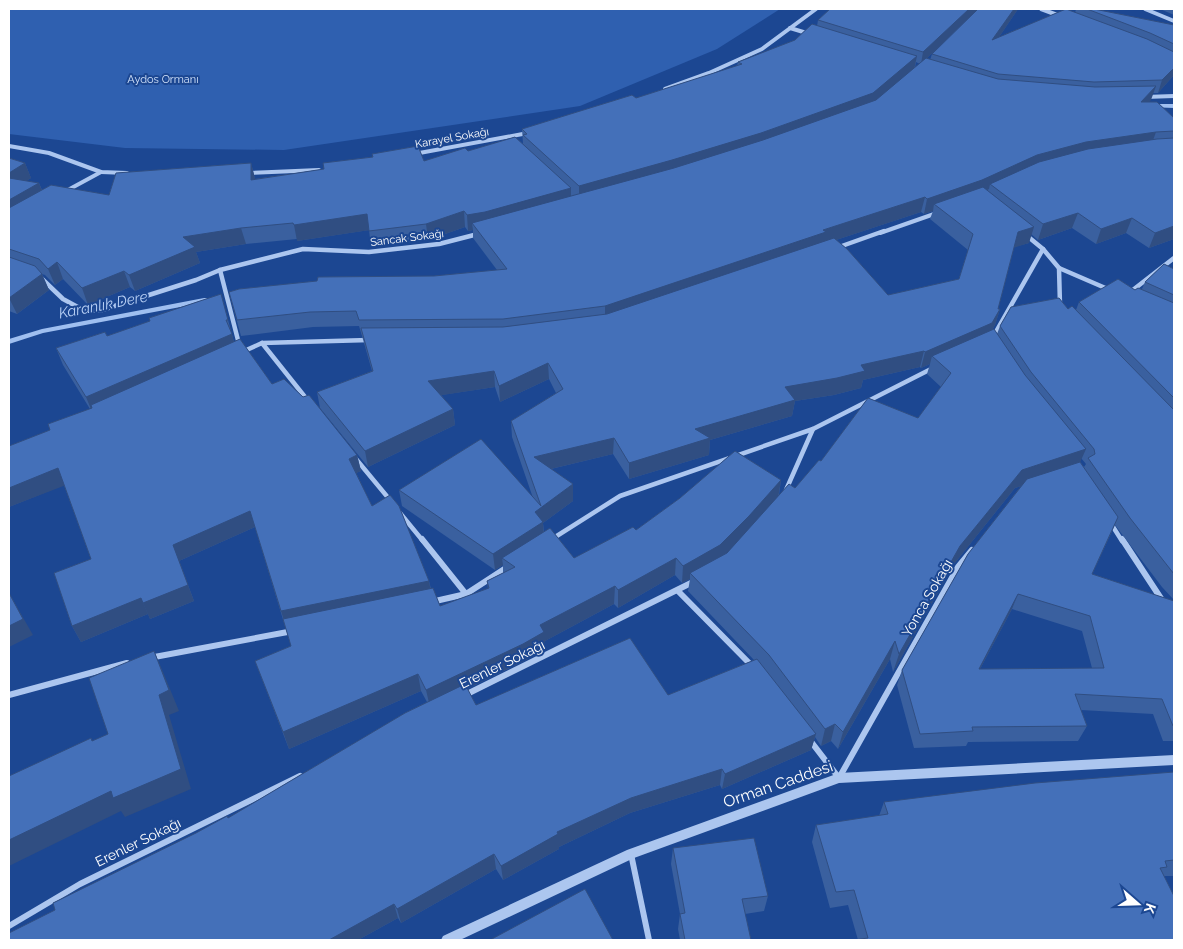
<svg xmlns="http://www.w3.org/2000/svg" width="1183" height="949" font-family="Raleway,sans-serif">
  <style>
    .green { fill: #2f60b0 }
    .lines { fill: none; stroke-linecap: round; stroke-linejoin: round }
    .stream { fill: #9fbff0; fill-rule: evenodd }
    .minor-far2 { stroke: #acc6ef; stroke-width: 4 }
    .minor-far1 { stroke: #acc6ef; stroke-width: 4.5 }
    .minor { stroke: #acc6ef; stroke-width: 6 }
    .tertiary { fill: #acc6ef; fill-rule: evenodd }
    .wall { fill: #3a609f; fill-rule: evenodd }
    .shaded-wall { fill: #304e82 }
    .building { fill: #4470b9; stroke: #304e82; fill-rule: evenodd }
    .labels { text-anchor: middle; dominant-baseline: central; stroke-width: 4; stroke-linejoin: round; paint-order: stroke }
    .far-park-label { font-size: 11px; fill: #d2e2fa; stroke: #1c4792 }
    .far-street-label { font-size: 11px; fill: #fff; stroke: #1c4792 }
    .street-label { font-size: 14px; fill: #fff; stroke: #1c4792 }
    .water-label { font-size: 15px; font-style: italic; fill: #b8d0f5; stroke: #1c4792 }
    .near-street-label { font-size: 16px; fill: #fff; stroke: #1c4792 }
  </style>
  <rect width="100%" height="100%" fill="#1c4792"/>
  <polygon class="green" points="9,9 780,9 717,49 580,106 284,150 125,148 9,134"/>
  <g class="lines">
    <g class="stream">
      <polygon points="1150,104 1174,104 1174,108 1148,107 1147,106"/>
      <polygon points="204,298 207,298 207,302 43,333 9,344 9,339 42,329"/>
    </g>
    <g class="minor-far2">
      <polyline points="1041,9 1060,16"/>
      <polyline points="1145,9 1174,21"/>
      <polyline points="790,28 810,34"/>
      <polyline points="665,89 709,73 762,49 816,9"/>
      <polyline points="1145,97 1174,96"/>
      <polyline points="9,146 49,153 101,172 127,173"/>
      <polyline points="414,154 528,133"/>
      <polyline points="248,173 319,170"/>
      <polyline points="66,191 101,172"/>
      <polyline points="880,233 937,213"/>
    </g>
    <g class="minor-far1">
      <polyline points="1026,235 1043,249 1059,268 1060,305"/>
      <polyline points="839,247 884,231"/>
      <polyline points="1059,268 1110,290"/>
      <polyline points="220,270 239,344"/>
      <polyline points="40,277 63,299 85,311 102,310 196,280 220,270 303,249 369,252 439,244 478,234"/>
      <polyline points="1129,293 1174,258"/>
      <polyline points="993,337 1043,249"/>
      <polyline points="262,343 309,402"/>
      <polyline points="242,352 262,343 369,340"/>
      <polyline points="356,459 390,500"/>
      <polyline points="786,490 813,429"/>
      <polyline points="400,513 423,541"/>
      <polyline points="1110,522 1122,541"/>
      <polyline points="552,539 620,496 813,429 935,367"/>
    </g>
    <g class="minor">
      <polyline points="422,539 466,594"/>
      <polyline points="1122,539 1162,600"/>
      <polyline points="678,591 753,667"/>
      <polyline points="431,602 466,594 509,566"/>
      <polyline points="149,658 293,631"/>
      <polyline points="9,695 127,663"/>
      <polyline points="465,695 693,582"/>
      <polyline points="809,739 839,778 958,567 972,550"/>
      <polyline points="631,854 649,940"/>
      <polyline points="9,926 80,884 300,776"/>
    </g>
    <polygon class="tertiary" points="1174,755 1174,765 839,783 634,858 460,940 441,940 443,936 627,850 839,773"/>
  </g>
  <g class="wall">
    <path d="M830,9H1018L999,37L1066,9L1075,13L1076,9H1094L1174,25V75L1158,93H1153L1149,102H1157L1174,118V239L1149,248L1126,233L1096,244L1072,228L1038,240L1031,234L1029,243L1014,247L998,309H1000L995,325L992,330L994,329L997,334L1000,326L1011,307L1059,298L1068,309L1072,306L1076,310L1079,302L1118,279L1135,290L1138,288L1142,289L1145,282L1164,264L1174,269V600L1162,587L1115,525L1092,574L1174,601V741H1163L1153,714L1081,710L1087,726L1078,741L968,742L966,746L914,748L897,685L902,670L968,554L1021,486L1015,488L954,564L893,672L890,659L838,749L831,741L821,746L815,737L811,750L722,789L720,785L630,813L559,847V849L503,880L496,869L401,923L398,918L358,940H9V933L55,910L53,903L196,833L227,816L228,818L405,713L427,702L421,691L289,749L255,661L291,646L255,527L179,561L194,601L150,619L148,614L81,642L72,626L54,573L91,559L64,485L9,507V446L50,430L48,424L90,409L63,365L56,348L105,332L107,336L150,321L149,318L221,294L234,342L240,339L272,384L284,379L303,397L309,395L357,455L361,471L356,473L372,506L390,495L399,506L429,581L431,589L433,588L440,606L488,589L487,581L503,573V565L495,570L402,506L399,490L481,439L533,498L512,437L511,421L556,393L549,379L500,402L495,387L441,395L453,409L455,425L368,467L320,408L317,392L372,371L362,336L359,326L313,327L241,336L229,292L239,289L317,281L318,277L434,276L497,270L473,238V230L468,231L465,227L428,240L371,247L369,230L297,241V239L246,244L196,252L200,263L135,291L130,287L88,305L63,279L55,285L45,275L42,274L49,290L17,314L9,311V158L25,163L31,178L26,181L39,183L42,190L51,185L109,195L116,173L251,163L255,179L324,169L323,163L372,157V154L418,146L424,161L465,148L468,151L515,137L524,145L523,144L522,129L632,95L636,98L737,66L738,62L795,40L812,24L817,26L818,20ZM968,18L932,54L930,60L927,58ZM916,62L920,64L915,68ZM933,211L930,219L968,250L959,279L888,295L847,249L836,240L921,212L924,214ZM930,364L927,374L941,387L918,418L868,398L821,461L819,460L795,488L789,484L779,495L781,480L735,451L680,498L636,530L633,527L574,558L550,528L544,532L543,523L573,501V484L551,469L613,454L629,479L709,455L710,440L792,416L795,401L834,395L861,388L863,380L920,367L921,368ZM1081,458L1086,464L1084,467L1080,462ZM675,575L682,583L690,579L688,591L754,660L668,695L630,638L476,705L467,689L524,661L545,649V641L614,604L618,608ZM1012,609L1082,631L1092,668L980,669Z"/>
    <polygon points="1160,9 1174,9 1174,15"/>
    <polygon points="1174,772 1174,876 1164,876 1174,896 858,940 848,905 830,908 812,842 816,825 879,816 884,802"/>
    <polygon points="673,848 768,896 764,911 745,914 751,940 680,940 678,929 680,914 671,864"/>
  </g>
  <g class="shaded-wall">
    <polygon points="969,9 978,9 921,64 923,52"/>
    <polygon points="1014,9 1018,9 989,52 992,40"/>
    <polygon points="917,56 914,70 870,108 579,201 579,186"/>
    <polygon points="1174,68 1174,75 1158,93 1162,80"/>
    <polygon points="1156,86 1151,100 1136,116 1141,102"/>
    <polygon points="1156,132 1151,146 990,184 989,189 978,195 934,204 933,211 924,214 927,199 1037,155 1086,142"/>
    <polygon points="25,163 31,178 9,193 9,173"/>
    <polygon points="251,163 255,178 255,195 251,180"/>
    <polygon points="39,183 45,199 9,220 9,200"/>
    <polygon points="571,188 571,204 472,223 473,230 468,231 467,215"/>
    <polygon points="925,197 921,212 824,244 605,322 605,306 823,230"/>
    <polygon points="464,211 465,227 428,240 426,224"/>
    <polygon points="1078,213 1072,228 1038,240 1043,224"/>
    <polygon points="367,214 370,230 297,241 294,225"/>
    <polygon points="1132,218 1126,233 1096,244 1101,229"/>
    <polygon points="1174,226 1174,239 1149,248 1155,233"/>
    <polygon points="1034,227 1029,243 1013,248 1018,232"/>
    <polygon points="241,228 246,244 196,252 200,263 135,291 129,275 183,237"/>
    <polygon points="57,262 63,279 55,285 48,269"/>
    <polygon points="124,271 130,287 88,305 82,288"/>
    <polygon points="42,274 49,290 17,314 9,298"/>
    <polygon points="1000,309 995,325 987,339 932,356 930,364 921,368 925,352"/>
    <polygon points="232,334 236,350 91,405 94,413 93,414 86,397"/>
    <polygon points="924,351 920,367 863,380 861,388 834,395 795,401 792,416 710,440 709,455 629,479 629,463 695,429 785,387 861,365"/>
    <polygon points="548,363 549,379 500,402 499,386"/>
    <polygon points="494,371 495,387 430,397 428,381"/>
    <polygon points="453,409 455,425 368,467 365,451"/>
    <polygon points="614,438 613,454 534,473 534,457"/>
    <polygon points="1086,449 1078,467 1015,488 954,564 893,672 899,654 960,546 1022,470"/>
    <polygon points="357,455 361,471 352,475 349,459"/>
    <polygon points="58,468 66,485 9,507 9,488"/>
    <polygon points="781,480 778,498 718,563 690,573 690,579 682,583 683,566"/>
    <polygon points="573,484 573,501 543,523 544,538 502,558 503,565 495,570 493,554 535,512"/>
    <polygon points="250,511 255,527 179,561 194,601 150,619 143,603 173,545"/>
    <polygon points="676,558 675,575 618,608 618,590"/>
    <polygon points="429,581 432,597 286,627 281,611"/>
    <polygon points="615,586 614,604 545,641 545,649 524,661 430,707 426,690 540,625"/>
    <polygon points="9,593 33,635 9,647"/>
    <polygon points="1018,594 1012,609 972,684 979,669"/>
    <polygon points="141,598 148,614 81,642 72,626"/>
    <polygon points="895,641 890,659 838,749 843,732"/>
    <polygon points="154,651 163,672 179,711 169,715 191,789 125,817 121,811 9,866 9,840 159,695"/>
    <polygon points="418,674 421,691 289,749 283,732"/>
    <polygon points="835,724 831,741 821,746 825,729"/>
    <polygon points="816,734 811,750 722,789 725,774"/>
    <polygon points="722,769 720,785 630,813 559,847 559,849 503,880 501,866 557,832 631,798"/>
    <polygon points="494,854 496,869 401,923 397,909"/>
    <polygon points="394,904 398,918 358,940 329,940"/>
  </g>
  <g class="building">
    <polygon points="830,9 969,9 923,52 818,20"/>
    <polygon points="978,9 1014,9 992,40 1066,9 1147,39 1174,52 1174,68 1162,80 1094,82 998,74 932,54"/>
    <polygon points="1087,9 1094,9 1174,25 1174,44 1150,33"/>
    <polygon points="812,24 917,56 873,93 761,133 672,160 579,186 523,135 527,134 522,129 632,95 636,98 742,64 738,62 795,40"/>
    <polygon points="926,58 998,79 1095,87 1156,86 1141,102 1157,102 1174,118 1174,131 1156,132 1086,142 1037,155 982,180 927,199 925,197 823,230 826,232 605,306 503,319 359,320 356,311 310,312 237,320 229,292 239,289 317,281 318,277 434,276 507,269 472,223 674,168 763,140 876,100"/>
    <polygon points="515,137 571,188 485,212 467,215 464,211 426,224 369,231 367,214 294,225 293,223 241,228 183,237 195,247 129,275 124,271 82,288 57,262 48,269 39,259 9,249 9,208 51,185 109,195 116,173 251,163 251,180 324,169 323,163 373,157 372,154 418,146 424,161 465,148 468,151"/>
    <polygon points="1174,138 1174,226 1155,233 1132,218 1101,229 1078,213 1043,224 990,184 1039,162 1088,149 1157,139"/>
    <polygon points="9,158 25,163 9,173"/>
    <polygon points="9,178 39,183 9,200"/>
    <polygon points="983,187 1034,227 1018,232 998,309 1000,309 992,323 925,352 924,351 861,365 865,371 837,378 785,387 795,400 695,429 710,438 629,463 614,438 534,457 573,484 535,512 543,522 493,554 399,490 481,439 541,506 511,421 563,389 548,363 499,386 494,371 428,381 453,409 365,451 317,392 373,371 361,328 503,327 607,314 834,238 847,249 888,295 959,279 973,234 934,204"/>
    <polygon points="9,257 35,266 42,274 9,298"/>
    <polygon points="1164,264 1174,269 1174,295 1145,282"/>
    <polygon points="1118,279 1135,290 1138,288 1174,303 1174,398 1079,302"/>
    <polygon points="221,294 228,320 226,320 232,334 86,397 56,348 105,332 107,336 150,321 149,318"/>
    <polygon points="1059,298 1068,309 1072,306 1174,410 1174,574 1130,518 1088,458 1095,454 1094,449 1031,372 1000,326 1011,307"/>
    <polygon points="994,329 1025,375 1086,449 1022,470 960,546 899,654 895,641 843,732 835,724 825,729 769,655 690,573 727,553 789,484 795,488 819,460 821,461 868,398 918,418 951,373 932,356"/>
    <polygon points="240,339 272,384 284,379 303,397 309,395 357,455 349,459 372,506 390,495 399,506 429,581 281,611 250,511 173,545 188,585 143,603 141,598 72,626 54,573 91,559 58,468 9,488 9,446 50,430 48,424 92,408 91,405"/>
    <polygon points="735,451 781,480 749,516 720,545 683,566 676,558 618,590 615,586 540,625 544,632 523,644 426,690 418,674 283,732 255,661 291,646 283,619 433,588 440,606 489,588 487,581 515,567 502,558 550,528 574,558 633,527 636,530 680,498"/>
    <path d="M1080,462L1118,517L1092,574L1174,601V726H1173L1162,699L1075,694L1087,726L972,727L973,731L920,734L902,670L968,554L1027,479ZM1018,594L1090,616L1104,668L979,669Z"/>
    <polygon points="9,593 23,619 9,626"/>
    <polygon points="630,638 668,695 757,659 816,734 725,774 722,769 631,798 557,832 558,834 501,866 494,854 397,909 394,904 329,940 9,940 9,933 55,910 53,903 196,833 227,816 228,818 405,713 465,684 476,705"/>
    <polygon points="154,651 169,690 159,695 181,769 113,798 111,791 9,840 9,776 91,738 92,741 108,734 89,678"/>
    <polygon points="1174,772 1174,860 1165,861 1167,867 1160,868 1174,896 1174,940 853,940 868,938 854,890 836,892 816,825 888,814 884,802 1035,783"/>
    <polygon points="754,838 768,896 742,899 751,940 685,940 680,914 685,913 673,848"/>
    <polygon points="585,889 613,940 490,940"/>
  </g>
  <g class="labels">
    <g class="far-park-label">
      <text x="163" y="79">Aydos Ormanı</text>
    </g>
    <g class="far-street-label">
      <text transform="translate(452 138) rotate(-10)">Karayel Sokağı</text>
      <text transform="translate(407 238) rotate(-7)">Sancak Sokağı</text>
    </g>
    <g class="street-label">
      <text transform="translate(927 598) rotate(-60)">Yonca Sokağı</text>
      <text transform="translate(502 664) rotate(-26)">Erenler Sokağı</text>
      <text transform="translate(138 842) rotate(-26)">Erenler Sokağı</text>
    </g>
    <g class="water-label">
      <text transform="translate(103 305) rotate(-11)">Karanlık Dere</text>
    </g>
    <g class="near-street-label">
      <text transform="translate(778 784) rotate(-19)">Orman Caddesi</text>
    </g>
  </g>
  <rect width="1183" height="949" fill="none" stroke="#ffffff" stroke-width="20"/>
  <g transform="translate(1138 904) rotate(110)" stroke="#1c4792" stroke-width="4" paint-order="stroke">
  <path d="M0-4L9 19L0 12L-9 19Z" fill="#ffffff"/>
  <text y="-8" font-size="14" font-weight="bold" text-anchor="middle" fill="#ffffff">K</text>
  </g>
</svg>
